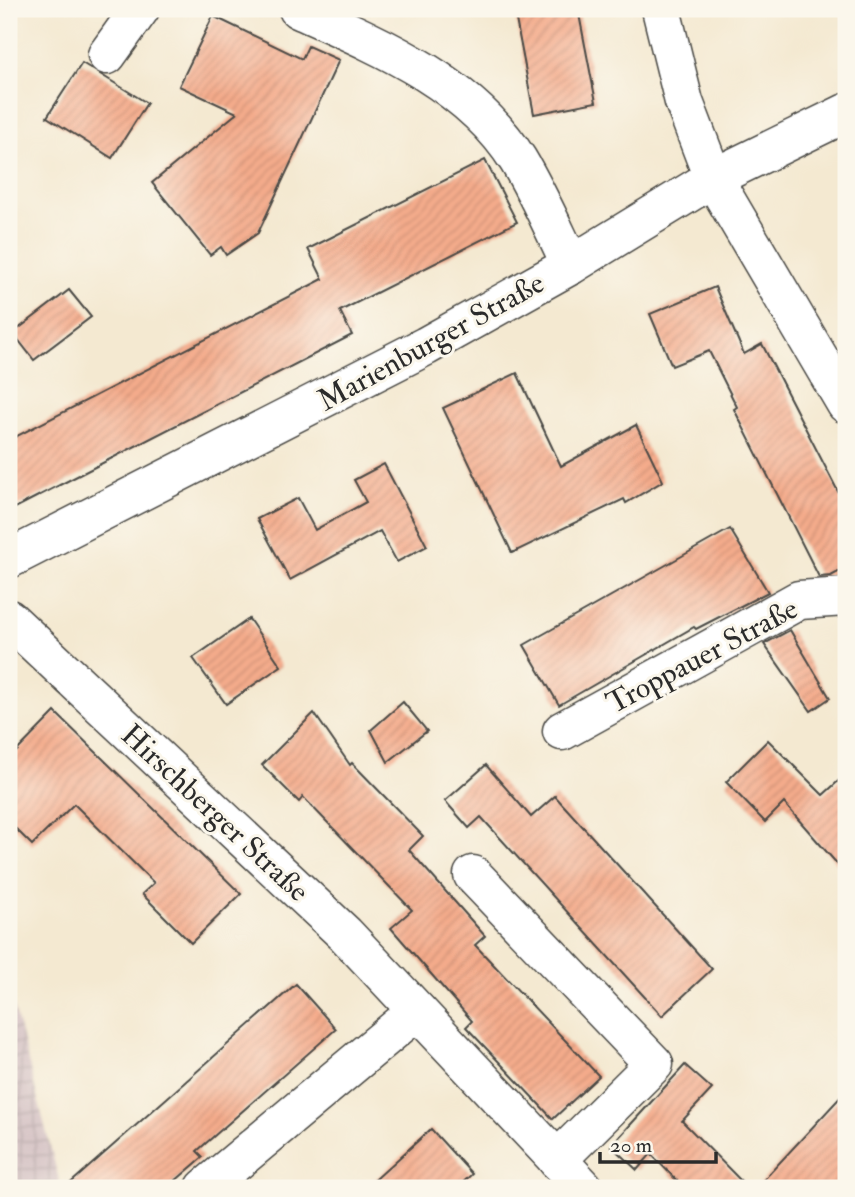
<svg xmlns="http://www.w3.org/2000/svg" width="855" height="1197" font-family="'IM FELL Double Pica',serif">
  <style>
    .industrial { fill: url(#industrial-grid) }
    .building { fill: url(#building-hatch) }
    .lines { fill: none; stroke-linecap: round; stroke-linejoin: round }
    .minor-casing { stroke: #494844; stroke-width: 41 }
    .minor { stroke: #fff; stroke-width: 38 }
    .labels { text-anchor: middle; dominant-baseline: central; stroke-width: 6; stroke-linejoin: round; paint-order: stroke }
    .street-label { font-size: 30px; fill: #2b2b2b; stroke: #fbf7ec }
  </style>
  <defs>
    <pattern id="industrial-grid" width="8" height="8" patternUnits="userSpaceOnUse" patternTransform="scale(1.75)"><rect width="8" height="8" fill="#d2bec1"/><path d="M0 4h8M4 0v8" fill="none" stroke="#b4a3a6"/></pattern>
    <pattern id="building-hatch" width="6" height="6" patternUnits="userSpaceOnUse" patternTransform="scale(1.75)"><rect width="6" height="6" fill="#f4ab8b"/><path d="M-1 1l2-2M0 6l6-6M5 7l2-2" fill="none" stroke="#d19378"/></pattern>
  </defs>
  <rect width="100%" height="100%" fill="#fbf7ec"/>
  <filter id="ink" filterUnits="userSpaceOnUse"><feTurbulence type="fractalNoise" baseFrequency=".0143" numOctaves="2"/><feDisplacementMap in="SourceGraphic" scale="14" xChannelSelector="R" yChannelSelector="G"/><feConvolveMatrix kernelMatrix="1 2 1 2 8 2 1 2 1" color-interpolation-filters="sRGB"/></filter>
  <filter id="wash" filterUnits="userSpaceOnUse"><feTurbulence type="fractalNoise" baseFrequency=".00686" numOctaves="4" result="noise"/><feDisplacementMap in="SourceGraphic" scale="28" xChannelSelector="R" yChannelSelector="G"/><feGaussianBlur stdDeviation="1.57" result="paint"/><feColorMatrix in="noise" values="0 0 0 0 0 0 0 0 0 0 0 0 0 0 0 0 0 1.4 0 .05"/><feComposite in="paint" operator="in"/></filter>
  <g filter="url(#wash)">
    <rect width="100%" height="100%" fill="#f4e9d1"/>
    <polygon class="industrial" points="9,988 61,1188 9,1188"/>
    <g id="blocks">
      <g class="building">
        <polygon points="514,9 578,9 596,102 534,114"/>
        <polygon points="213,16 302,59 308,46 339,60 258,233 226,255 221,247 210,255 152,183 237,113 179,86"/>
        <polygon points="82,63 147,103 112,158 47,117"/>
        <polygon points="485,160 517,222 340,311 352,335 9,511 9,440 323,279 308,249"/>
        <polygon points="715,287 744,354 762,344 846,507 846,568 831,576 819,577 734,409 737,407 709,351 672,366 650,314"/>
        <polygon points="69,290 91,317 34,360 13,333"/>
        <polygon points="517,373 561,466 636,425 663,481 626,503 624,499 512,553 443,408"/>
        <polygon points="384,464 427,546 397,562 380,531 290,580 257,519 298,498 315,530 366,502 354,480"/>
        <polygon points="730,529 768,592 696,629 694,627 559,705 524,645"/>
        <polygon points="249,619 281,666 226,704 193,658"/>
        <polygon points="790,630 830,698 811,711 764,644"/>
        <polygon points="403,702 427,731 388,762 371,730"/>
        <polygon points="55,712 241,894 191,943 142,894 154,883 74,804 32,845 9,822 9,759"/>
        <polygon points="314,713 350,765 352,763 423,836 409,850 485,936 475,945 599,1076 553,1119 466,1027 472,1021 391,928 412,910 303,797 299,802 262,765"/>
        <polygon points="768,740 823,795 846,774 846,874 784,803 765,822 726,782"/>
        <polygon points="486,765 531,817 555,796 712,969 662,1016 481,817 469,828 445,801"/>
        <polygon points="296,984 336,1029 197,1151 203,1157 167,1188 65,1188"/>
        <polygon points="685,1065 712,1089 682,1121 748,1188 684,1188 651,1154 637,1170 611,1146"/>
        <polygon points="846,1091 846,1188 756,1188"/>
        <polygon points="431,1129 472,1174 457,1188 366,1188"/>
      </g>
    </g>
  </g>
  <g filter="url(#ink)">
    <use href="#blocks" fill-opacity="0" stroke="#494844" stroke-width="2"/>
    <g class="lines">
      <g class="minor-casing">
        <g id="minor">
          <path d="M298,9C379,45 469,82 518,160C538,193 554,230 571,265"/>
          <polyline points="661,9 684,102 713,178 846,404"/>
          <polyline points="107,55 140,9"/>
          <polyline points="9,559 426,346 571,265 713,178 846,113"/>
          <polyline points="9,619 345,934 584,1188"/>
          <polyline points="562,731 799,600 846,597"/>
          <polyline points="473,875 654,1064 557,1160"/>
          <polyline points="205,1188 417,1011"/>
        </g>
      </g>
      <use href="#minor" class="minor"/>
    </g>
  </g>
  <g class="labels">
    <g class="street-label">
      <text transform="translate(431 342) rotate(-29)">Marienburger Straße</text>
      <text transform="translate(702 656) rotate(-28)">Troppauer Straße</text>
      <text transform="translate(215 813) rotate(43)">Hirschberger Straße</text>
    </g>
  </g>
  <rect width="855" height="1197" fill="none" stroke="#fbf7ec" stroke-width="35"/>
  <path d="M600 1152v10h116v-10" fill="none" stroke="#2b2b2b" stroke-width="3.5"/>
  <text x="610" y="1152" font-size="21" fill="#2b2b2b" stroke="#fbf7ec" stroke-width="5" paint-order="stroke">20 m</text>
</svg>
